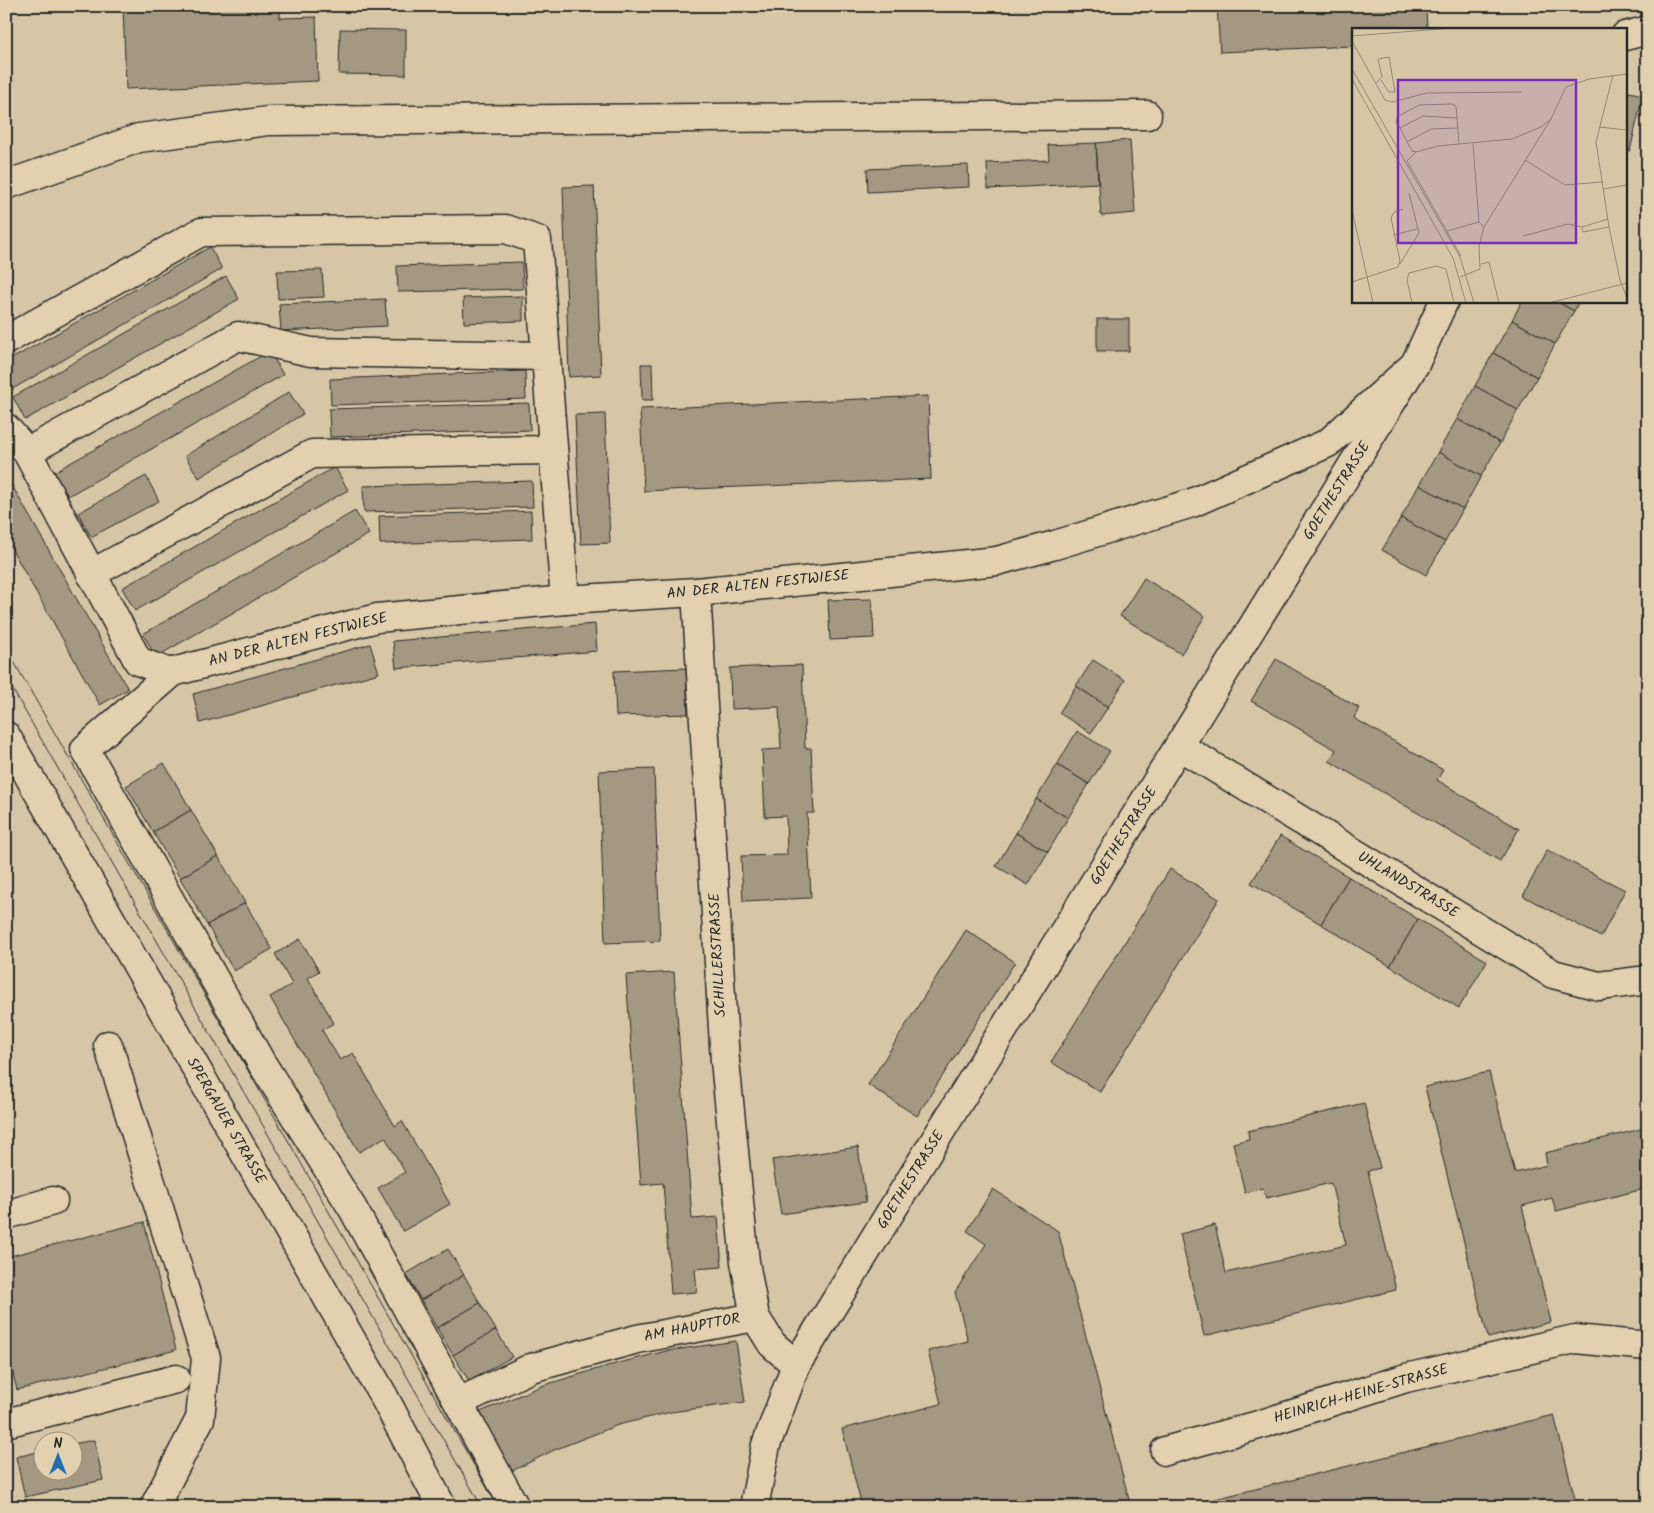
<svg xmlns="http://www.w3.org/2000/svg" width="1654" height="1513" font-family="Kalam,sans-serif">
  <style>
    .building { fill: #a49882; stroke: #2b2b2b }
    .lines { fill: none; stroke-linecap: round; stroke-linejoin: round }
    .minor-casing { stroke: #2b2b2b; stroke-width: 31 }
    .major-casing { stroke: #2b2b2b; stroke-width: 31 }
    .minor { stroke: #e2d0ae; stroke-width: 28 }
    .major { stroke: #e2d0ae; stroke-width: 28 }
    .tram { stroke: #2b2b2b; stroke-width: 1 }
    .labels { text-anchor: middle; dominant-baseline: central; stroke-width: 4; stroke-linejoin: round; paint-order: stroke }
    .street-label { font-size: 15px; fill: #2b2b2b; stroke: #e2d0ae }
    .inset-road { fill: none; stroke: #928875; stroke-width: 1 }
    .view { fill: #7b2cbf; fill-opacity: 0.15; stroke: #7b2cbf; stroke-width: 2.5 }
    .inset-edge { fill: none; stroke: #2b2b2b; stroke-width: 2.5 }
  </style>
  <rect width="100%" height="100%" fill="#d7c6a6"/>
  <filter id="ink" filterUnits="userSpaceOnUse"><feTurbulence type="fractalNoise" baseFrequency=".02" numOctaves="2"/><feDisplacementMap in="SourceGraphic" scale="10" xChannelSelector="R" yChannelSelector="G"/><feConvolveMatrix kernelMatrix="1 2 1 2 8 2 1 2 1" color-interpolation-filters="sRGB"/></filter>
  <g filter="url(#ink)">
    <g class="building">
      <polygon points="123,6 280,6 280,18 316,17 318,81 126,89"/>
      <polygon points="969,6 1058,6 969,11"/>
      <polygon points="1217,6 1426,6 1427,29 1353,29 1353,46 1220,52"/>
      <polygon points="340,29 406,30 406,75 339,74"/>
      <polygon points="1625,91 1643,95 1630,151 1625,150"/>
      <polygon points="1130,140 1135,213 1101,216 1096,143"/>
      <polygon points="1096,143 1098,183 988,189 987,163 1049,160 1048,145"/>
      <polygon points="968,165 969,187 868,192 867,169"/>
      <polygon points="594,186 601,375 569,377 563,187"/>
      <polygon points="210,247 222,269 9,391 6,386 6,362"/>
      <polygon points="522,262 523,289 398,292 397,266"/>
      <polygon points="322,270 324,297 278,299 277,271"/>
      <polygon points="226,276 239,299 25,420 13,397"/>
      <polygon points="523,296 523,321 464,323 463,298"/>
      <polygon points="385,299 387,326 281,331 279,304"/>
      <polygon points="1522,301 1556,301 1574,311 1555,344 1512,320"/>
      <polygon points="1556,301 1579,301 1574,311"/>
      <rect x="1097" y="319" width="32" height="32"/>
      <polygon points="1512,320 1555,344 1537,377 1493,353"/>
      <polygon points="270,351 283,375 68,496 54,472"/>
      <polygon points="1493,353 1537,377 1518,410 1475,386"/>
      <polygon points="641,364 652,364 653,400 642,400"/>
      <polygon points="525,371 526,399 331,405 330,379"/>
      <polygon points="1475,386 1518,410 1500,443 1457,419"/>
      <polygon points="289,392 303,414 199,478 185,456"/>
      <polygon points="928,396 931,479 644,491 640,409"/>
      <polygon points="529,403 530,430 330,437 329,409"/>
      <polygon points="605,414 610,543 581,544 575,415"/>
      <polygon points="1457,419 1500,443 1481,476 1438,452"/>
      <polygon points="1438,452 1481,476 1463,509 1419,485"/>
      <polygon points="335,467 348,490 135,611 122,588"/>
      <polygon points="6,475 128,689 100,705 6,539"/>
      <polygon points="146,476 159,501 91,537 78,513"/>
      <polygon points="532,481 533,507 364,512 363,486"/>
      <polygon points="1419,485 1463,509 1445,542 1401,518"/>
      <polygon points="355,511 369,534 156,657 143,634"/>
      <polygon points="531,511 532,539 380,544 379,516"/>
      <polygon points="1401,518 1445,542 1426,575 1382,550"/>
      <polygon points="1144,578 1205,616 1181,654 1120,616"/>
      <polygon points="872,599 874,638 830,640 828,600"/>
      <polygon points="595,624 597,651 396,668 393,641"/>
      <polygon points="370,644 379,673 200,723 193,694"/>
      <polygon points="1276,659 1359,708 1354,718 1443,770 1437,780 1519,829 1500,861 1329,761 1336,750 1251,701"/>
      <polygon points="1093,660 1125,680 1108,707 1076,686"/>
      <polygon points="802,665 805,748 811,748 814,813 807,813 811,898 743,901 741,856 787,855 786,816 765,817 762,750 781,749 779,707 731,709 730,668"/>
      <polygon points="686,668 688,714 616,716 614,671"/>
      <polygon points="1076,686 1108,707 1091,733 1059,713"/>
      <polygon points="1077,731 1110,751 1089,784 1057,765"/>
      <polygon points="164,763 191,810 153,832 126,786"/>
      <polygon points="1057,765 1089,784 1068,818 1036,799"/>
      <polygon points="654,769 660,941 605,943 599,771"/>
      <polygon points="1036,799 1068,818 1048,852 1016,833"/>
      <polygon points="191,810 218,856 180,878 153,832"/>
      <polygon points="1016,833 1048,852 1028,885 996,866"/>
      <polygon points="1280,836 1349,877 1321,924 1251,883"/>
      <polygon points="1547,850 1625,890 1601,937 1523,896"/>
      <polygon points="218,856 245,903 207,925 180,878"/>
      <polygon points="1170,869 1219,899 1100,1092 1051,1062"/>
      <polygon points="1349,877 1418,919 1390,966 1321,924"/>
      <polygon points="245,903 272,949 234,971 207,925"/>
      <polygon points="1418,919 1487,961 1459,1008 1390,966"/>
      <polygon points="966,930 1015,962 917,1116 868,1085"/>
      <polygon points="300,939 319,971 308,978 334,1023 322,1030 340,1060 353,1053 395,1126 402,1121 450,1204 403,1231 378,1188 405,1172 385,1137 359,1152 270,997 292,984 275,954"/>
      <polygon points="674,972 692,1219 718,1217 722,1267 695,1269 697,1292 671,1294 663,1183 641,1185 626,975"/>
      <polygon points="1489,1072 1515,1173 1547,1165 1545,1153 1645,1128 1648,1137 1648,1188 1556,1211 1552,1198 1522,1206 1551,1322 1488,1338 1425,1087"/>
      <polygon points="1364,1103 1380,1168 1368,1171 1396,1290 1204,1336 1180,1234 1215,1225 1226,1273 1346,1245 1331,1183 1266,1198 1263,1188 1245,1193 1233,1143 1249,1139 1248,1131"/>
      <polygon points="858,1147 866,1202 781,1214 772,1160"/>
      <polygon points="993,1189 1058,1231 1131,1507 862,1507 842,1429 941,1404 928,1351 968,1341 955,1292 986,1244 967,1231"/>
      <polygon points="144,1222 176,1350 17,1390 6,1346 6,1257"/>
      <polygon points="448,1249 464,1275 421,1300 406,1274"/>
      <polygon points="464,1275 480,1303 437,1328 421,1300"/>
      <polygon points="480,1303 496,1330 453,1355 437,1328"/>
      <polygon points="496,1330 512,1357 469,1381 453,1355"/>
      <polygon points="736,1341 745,1402 671,1412 618,1425 554,1450 508,1473 480,1412 541,1386 607,1366 666,1351"/>
      <polygon points="1554,1415 1577,1507 1554,1507 1553,1503 1538,1507 1209,1507 1207,1501"/>
      <polygon points="94,1440 103,1480 25,1497 16,1457 42,1451 42,1470 72,1470 72,1444"/>
    </g>
    <g class="lines">
      <g class="minor-casing">
        <g id="minor">
          <polyline points="1625,36 1648,30"/>
          <polyline points="6,185 139,138 268,121 1147,115"/>
          <polyline points="6,340 201,232 506,229 537,240 546,356"/>
          <polyline points="6,428 27,452"/>
          <polyline points="91,574 312,454 553,450"/>
          <polyline points="696,592 725,1061 745,1262 755,1317"/>
          <polyline points="173,672 170,673 138,661 27,452 238,336 311,352 546,356 565,600"/>
          <polyline points="1179,746 1553,974 1599,986 1648,980"/>
          <polyline points="108,1045 206,1358 200,1419 154,1507"/>
          <polyline points="6,1215 53,1201"/>
          <polyline points="796,1365 1415,364 1444,301"/>
          <polyline points="459,1402 531,1368 637,1339 755,1317 772,1344 796,1365 766,1445 754,1507"/>
          <polyline points="6,1423 176,1379"/>
          <polyline points="1165,1451 1255,1426 1406,1378 1575,1339 1648,1346"/>
          <polyline points="515,1507 353,1209 261,1062 85,749 173,672 377,618 565,600 696,592 997,561 1055,545 1192,503 1328,443 1415,364"/>
        </g>
      </g>
      <g class="major-casing">
        <polyline id="major" points="6,736 383,1395 442,1507"/>
      </g>
      <use href="#minor" class="minor"/>
      <use href="#major" class="major"/>
      <g class="tram">
        <polyline points="6,648 498,1507"/>
        <polyline points="6,678 482,1507"/>
      </g>
    </g>
  </g>
  <g class="labels">
    <g class="street-label">
      <text transform="translate(1337 491) rotate(-58)">GOETHESTRASSE</text>
      <text transform="translate(758 585) rotate(-6)">AN DER ALTEN FESTWIESE</text>
      <text transform="translate(298 640) rotate(-14)">AN DER ALTEN FESTWIESE</text>
      <text transform="translate(1124 836) rotate(-58)">GOETHESTRASSE</text>
      <text transform="translate(1408 885) rotate(31)">UHLANDSTRASSE</text>
      <text transform="translate(718 955) rotate(-93)">SCHILLERSTRASSE</text>
      <text transform="translate(226 1121) rotate(60)">SPERGAUER STRASSE</text>
      <text transform="translate(911 1180) rotate(-58)">GOETHESTRASSE</text>
      <text transform="translate(692 1328) rotate(-11)">AM HAUPTTOR</text>
      <text transform="translate(1361 1394) rotate(-16)">HEINRICH-HEINE-STRASSE</text>
    </g>
  </g>
  <g transform="translate(1352 28)">
    <rect width="275" height="275" fill="#d7c6a6"/>
    <path class="inset-road" d="M0,8L101,0M0,13L33,72L40,74L75,65L170,64M0,41L108,229L122,275M261,47L244,114L257,199L268,252L275,270M0,51L101,230L114,275M24,55L30,49L26,31L37,29L43,64H37L29,52M247,99L275,102M48,100L44,95L45,89L67,77L100,76L104,78L105,90M55,114L79,101L105,100M121,116L127,194M64,124L60,123L48,100L71,88L105,90L107,116M173,132L213,157L250,154M251,161L275,157M0,182L21,275M132,199L199,91L214,59L237,51L275,46M230,199L256,191M95,203L127,194L132,199L127,218L128,241L108,249M41,207L65,201M171,208L216,196L230,199L231,204L257,199M109,228L55,133L64,124L86,118L160,111L189,99L199,91M48,236L67,205L57,165M129,236L137,234L147,275M0,254L46,239L48,233L39,190L42,184L51,181M60,275L55,252L57,245L84,238L94,241L102,275M197,275L275,255"/>
    <path class="view" d="M46,52H224V215H46Z"/>
    <rect width="275" height="275" class="inset-edge"/>
  </g>
  <rect width="1654" height="1513" fill="none" stroke="#e2d0ae" stroke-width="25"/>
  <rect x="12" y="12" width="1629" height="1488" fill="none" stroke="#2b2b2b" stroke-width="2" filter="url(#ink)"/>
  <g transform="translate(58 1456)"><circle r="24" fill="#e2d0ae" stroke="#998e7a"/>
  <path d="M0-4L9 19L0 12L-9 19Z" fill="#1f6fb2"/>
  <text y="-8" font-size="14" font-weight="bold" text-anchor="middle" fill="#2b2b2b">N</text>
  </g>
</svg>
